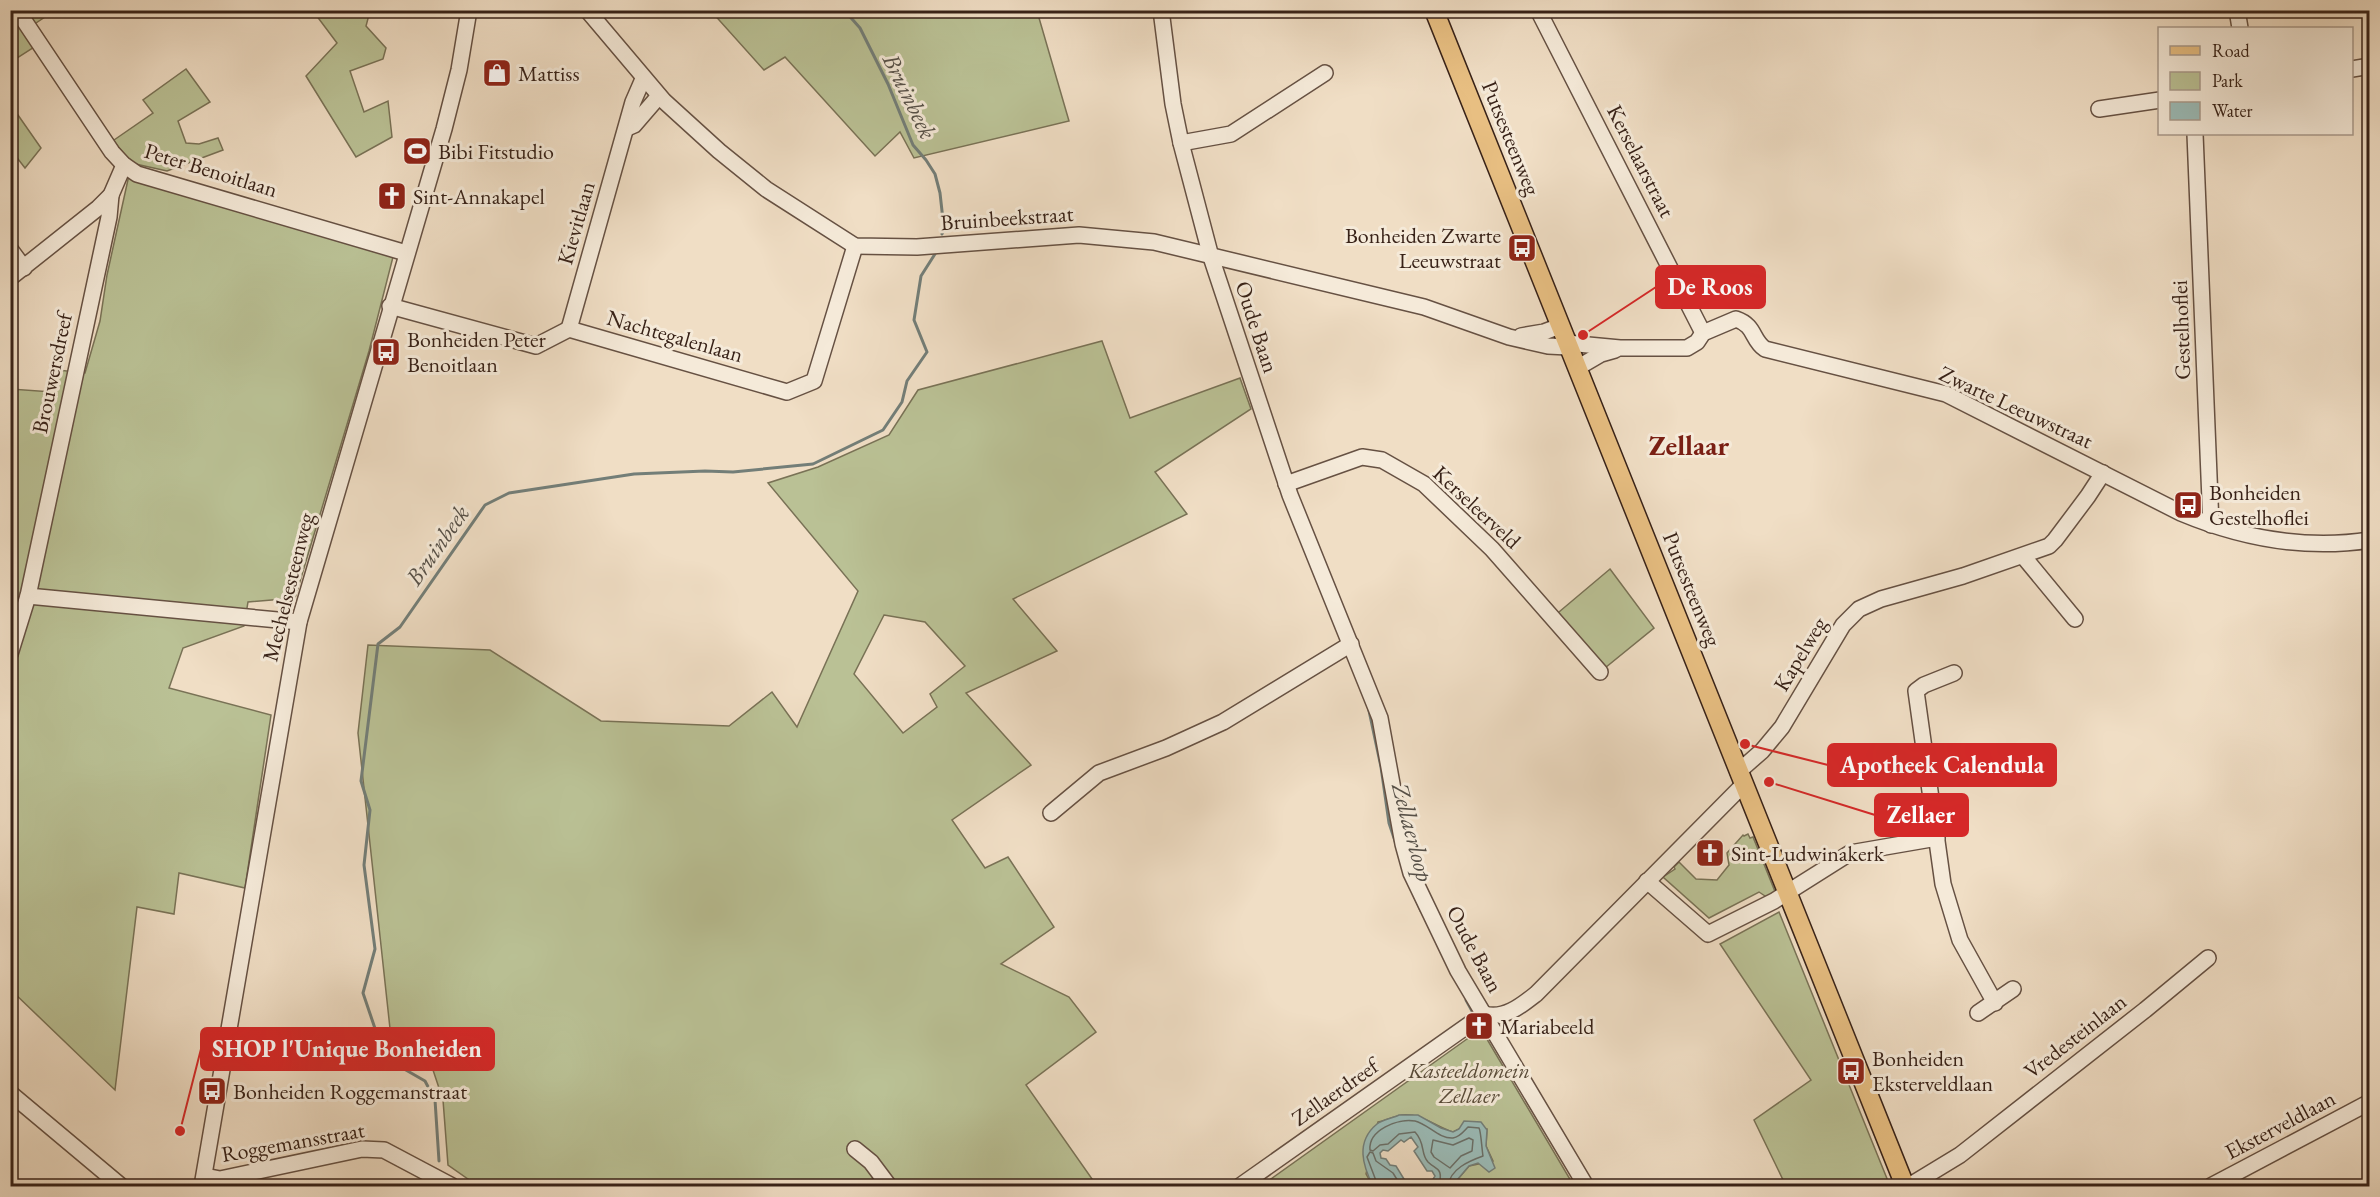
<svg xmlns="http://www.w3.org/2000/svg" width="2380" height="1197" font-family="'EB Garamond',serif">
  <style>
    .green { fill: #bac195; stroke: #797256; stroke-width: 1.5; fill-rule: evenodd }
    .water { fill: #9bbcb8; stroke: #737e78; stroke-width: 1.5 }
    .lines { fill: none; stroke-linecap: round; stroke-linejoin: round }
    .shore { stroke: #6a6f68; stroke-width: 1.5 }
    .stream { stroke: #737e78; stroke-width: 3 }
    .minor-casing { stroke: #665143; stroke-width: 18 }
    .major-casing { stroke: #382218; stroke-width: 21 }
    .minor { stroke: #f5ead9; stroke-width: 15 }
    .major { stroke: #e8bf82; stroke-width: 18 }
    .labels { text-anchor: middle; dominant-baseline: central; stroke-width: 6; stroke-linejoin: round; paint-order: stroke }
    .poi-label { font-size: 22px; fill: #382218; stroke: #f5ead9; text-anchor: start }
    .street-label { font-size: 22px; fill: #382218; stroke: #f5ead9 }
    .park-label { font-size: 22px; font-style: italic; fill: #584a37; stroke: #f5ead9 }
    .water-label { font-size: 24px; font-style: italic; fill: #565048; stroke: #f5ead9 }
    .district-label { font-size: 28px; font-weight: bold; fill: #7a1f14; stroke: #f5ead9 }
    .leader { fill: none; stroke: #d62828; stroke-width: 2 }
    .callout-dot { fill: #d62828; stroke: #f5ead9; stroke-width: 2 }
    .callout { fill: #d62828; stroke: #d62828; stroke-width: 2 }
    .callout-label { font-size: 24px; text-anchor: middle; font-weight: bold; fill: #fff }
  </style>
  <rect width="100%" height="100%" fill="#f0dec5"/>
  <filter id="stains"><feTurbulence type="fractalNoise" baseFrequency=".00333" numOctaves="4"/><feColorMatrix values="0 0 0 0 .2 0 0 0 0 .09 0 0 0 0 .02 0 0 0 .5 -.17"/></filter>
  <radialGradient id="worn" r=".72"><stop offset=".6" stop-color="#630" stop-opacity="0"/><stop offset="1" stop-color="#630" stop-opacity=".3"/></radialGradient>
  <g class="green">
    <polygon points="11,11 54,11 33,25 36,46 11,62"/>
    <polygon points="313,11 370,11 366,26 386,48 383,59 350,71 364,112 388,101 392,137 356,157 306,76 337,43"/>
    <polygon points="711,11 1037,11 1069,121 914,158 900,132 875,156 785,57 764,70"/>
    <polygon points="186,69 210,102 178,121 186,143 199,144 218,138 223,150 167,171 131,163 112,139 114,140 153,113 143,100"/>
    <polygon points="11,105 41,148 25,168 11,150"/>
    <polygon points="129,175 394,253 369,351 295,598 248,602 244,626 183,648 169,688 271,715 245,888 179,873 174,914 137,907 115,1090 11,990 15,966 11,956 11,389 52,392 58,370 85,373 100,321 107,275"/>
    <path d="M1102,341L1130,418L1240,378L1251,409L1155,472L1187,514L1013,599L1057,651L966,693L1031,765L952,820L985,868L1008,857L1054,927L1001,964L1069,997L1096,1032L1026,1085L1097,1186H478L448,1165L443,1100L432,1067L392,1047L358,733L368,645L490,650L601,721L729,726L772,692L797,727L858,591L768,483L818,467L889,435L918,390ZM884,615L925,622L965,666L930,694L937,707L903,733L854,674Z"/>
    <polygon points="1610,569 1654,628 1600,672 1553,617"/>
    <polygon points="1748,834 1750,838 1753,837 1776,894 1768,898 1759,892 1709,918 1663,877 1675,869 1674,867 1679,862 1696,879 1717,880 1729,865 1727,853 1743,835 1744,836"/>
    <polygon points="1779,912 1890,1186 1786,1186 1754,1120 1811,1080 1720,944"/>
    <path d="M1481,1029L1574,1186H1452L1469,1166L1493,1161L1486,1146L1487,1129H1459L1453,1132C1435,1126 1421,1113 1402,1115C1394,1116 1386,1121 1378,1122L1366,1174L1373,1186H1261Z"/>
  </g>
  <path class="water" d="M1399,1115H1418L1441,1128L1453,1132L1459,1129L1464,1121L1481,1122L1487,1130L1486,1146L1495,1168L1489,1172L1478,1163L1469,1166L1452,1186H1419L1426,1180L1432,1181L1435,1176L1432,1171H1427L1414,1151L1418,1147L1411,1137L1404,1142L1401,1140L1388,1151L1383,1150L1380,1153L1381,1158L1386,1159L1390,1165L1396,1166L1407,1184L1405,1186H1373C1363,1166 1355,1142 1377,1124C1382,1120 1393,1118 1399,1115Z"/>
  <g class="lines">
    <g class="shore">
      <polygon points="1469,1138 1473,1140 1472,1151 1461,1156 1450,1168 1434,1157 1431,1152 1433,1140 1453,1145"/>
      <polyline points="1378,1186 1367,1157 1370,1152 1373,1153 1376,1161 1393,1173 1401,1186"/>
      <path d="M1435,1186L1440,1180C1442,1168 1435,1169 1428,1162C1420,1153 1426,1144 1415,1132L1399,1134L1388,1144L1380,1145L1373,1151L1370,1150C1368,1130 1398,1118 1415,1121C1428,1124 1439,1139 1453,1138C1460,1137 1464,1131 1468,1127L1479,1128C1481,1131 1482,1151 1483,1156C1469,1161 1450,1169 1448,1186"/>
    </g>
    <g class="stream">
      <polyline points="844,10 860,28 888,84 913,145 926,160 935,174 940,193 944,229 942,234"/>
      <polyline points="1368,706 1381,767 1389,823 1396,844"/>
      <polyline points="1409,884 1421,911"/>
      <polyline points="1466,1000 1472,1011"/>
      <polyline points="1481,1025 1487,1034"/>
      <polyline points="439,1161 435,1100 425,1081 385,1058 363,993 375,949 364,865 370,810 361,781 378,644 400,627 485,505 509,493 634,474 705,471 733,472 813,464 883,430 902,402 907,381 927,352 914,320 921,276 935,254"/>
    </g>
    <g class="minor-casing">
      <g id="minor">
        <polyline points="17,10 112,152 124,165 137,174 406,253"/>
        <polyline points="587,10 664,101 719,151 766,189 855,246 917,247 1079,235 1154,242 1424,307 1509,337 1548,346 1568,347"/>
        <polyline points="1161,10 1173,104 1181,143 1211,257 1290,495 1380,718 1403,844 1411,873 1458,971 1586,1186"/>
        <polyline points="1538,10 1703,333"/>
        <polyline points="2237,10 2240,28"/>
        <polyline points="2352,69 2370,66"/>
        <polyline points="2099,109 2160,100"/>
        <polyline points="627,128 634,125 659,96"/>
        <polyline points="2195,134 2211,525"/>
        <polyline points="1181,143 1231,134 1325,73"/>
        <polyline points="10,249 24,268"/>
        <polyline points="10,278 98,208 111,195 124,165"/>
        <polyline points="390,306 536,346 569,329 787,392 814,381 855,246"/>
        <polyline points="569,329 633,102 643,79"/>
        <polyline points="1521,336 1544,332 1560,326"/>
        <path d="M1567,343L1620,348H1687L1697,342L1703,333L1736,319C1756,326 1751,339 1765,349L1946,394L2181,513C2241,538 2306,550 2370,540"/>
        <polyline points="1577,368 1601,354 1615,350"/>
        <polyline points="1286,484 1362,457 1382,460 1424,484 1492,549 1600,672"/>
        <polyline points="2023,556 2075,619"/>
        <polyline points="28,596 299,622"/>
        <polyline points="10,654 28,596 109,217 111,195"/>
        <polyline points="1954,673 1924,685 1916,691 1943,884 1960,940 1995,1003"/>
        <polyline points="1738,772 1762,751 1782,727 1843,625 1859,609 1881,599 1963,576 2049,546 2055,540 2088,496 2103,473"/>
        <polyline points="1051,813 1099,773 1166,748 1223,722 1351,644"/>
        <polyline points="1647,881 1708,934 1774,901 1850,853 1937,838"/>
        <polyline points="1978,1013 2013,989"/>
        <path d="M1484,1014C1504,1020 1522,1005 1536,994L1743,785"/>
        <polyline points="10,1093 121,1186"/>
        <polyline points="855,1149 871,1162 889,1186"/>
        <polyline points="205,1176 220,1179 362,1149 384,1150 452,1186"/>
        <polyline points="202,1186 299,622 444,129 459,70 469,10"/>
        <polyline points="1240,1186 1484,1014"/>
        <polyline points="1909,1186 1960,1155 2145,1010 2208,958"/>
        <polyline points="2211,1186 2370,1102"/>
      </g>
    </g>
    <g class="major-casing">
      <polyline id="major" points="1434,10 1905,1186"/>
    </g>
    <use href="#minor" class="minor"/>
    <use href="#major" class="major"/>
  </g>
  <defs>
    <g id="shop-square" transform="scale(1.5)"><rect x="-9" y="-9" width="18" height="18" rx="4" fill="#8f2418" stroke="#f5ead9"/><path d="M-5-2.5h2.3a2.7 3.5 0 0 1 5.4 0H5L5.5 6h-11ZM-1.5-2.5h3a1.5 2.3 0 0 0-3 0Z" fill="#fff"/></g>
    <g id="stadium-square" transform="scale(1.5)"><rect x="-9" y="-9" width="18" height="18" rx="4" fill="#8f2418" stroke="#f5ead9"/><path d="M0-5a6.5 5 0 1 0 0 10a6.5 5 0 1 0 0-10ZM-3.5-1.8h7v3.6h-7Z" fill="#fff"/></g>
    <g id="church-square" transform="scale(1.5)"><rect x="-9" y="-9" width="18" height="18" rx="4" fill="#8f2418" stroke="#f5ead9"/><path d="M-1.2-6h2.4v3.5h3.3v2.4h-3.3V6h-2.4V-.1h-3.3v-2.4h3.3Z" fill="#fff"/></g>
    <g id="bus-square" transform="scale(1.5)"><rect x="-9" y="-9" width="18" height="18" rx="4" fill="#8f2418" stroke="#f5ead9"/><path d="M-5-6H5V4H4V6H2V4H-2V6H-4V4H-5ZM-3.5-4V0h7V-4ZM-3.5 1.2v1.5H-2V1.2ZM2 1.2v1.5H3.5V1.2Z" fill="#fff"/></g>
  </defs>
  <g fill-rule="evenodd">
    <use href="#shop-square" x="497" y="73"/>
    <use href="#stadium-square" x="417" y="151"/>
    <use href="#church-square" x="392" y="196"/>
    <use href="#bus-square" x="1522" y="248"/>
    <use href="#bus-square" x="386" y="352"/>
    <use href="#bus-square" x="2188" y="505"/>
    <use href="#church-square" x="1710" y="853"/>
    <use href="#church-square" x="1479" y="1026"/>
    <use href="#bus-square" x="1851" y="1071"/>
    <use href="#bus-square" x="212" y="1091"/>
  </g>
  <g class="labels">
    <g class="poi-label">
      <text x="518" y="73">Mattiss</text>
      <text x="438" y="151">Bibi Fitstudio</text>
      <text x="413" y="196">Sint-Annakapel</text>
      <text x="1501" y="235" text-anchor="end">Bonheiden Zwarte<tspan x="1501" dy="25">Leeuwstraat</tspan></text>
      <text x="407" y="339">Bonheiden Peter<tspan x="407" dy="25">Benoitlaan</tspan></text>
      <text x="2209" y="492">Bonheiden<tspan x="2209" dy="25">Gestelhoflei</tspan></text>
      <text x="1731" y="853">Sint-Ludwinakerk</text>
      <text x="1500" y="1026">Mariabeeld</text>
      <text x="1872" y="1058">Bonheiden<tspan x="1872" dy="25">Eksterveldlaan</tspan></text>
      <text x="233" y="1091">Bonheiden Roggemanstraat</text>
    </g>
    <g class="street-label">
      <text transform="translate(1511 138) rotate(68)">Putsesteenweg</text>
      <text transform="translate(1641 161) rotate(63)">Kerselaarstraat</text>
      <text transform="translate(211 170) rotate(17)">Peter Benoitlaan</text>
      <text transform="translate(1007 218) rotate(-4)">Bruinbeekstraat</text>
      <text transform="translate(576 223) rotate(-74)">Kievitlaan</text>
      <text transform="translate(1257 327) rotate(72)">Oude Baan</text>
      <text transform="translate(2181 330) rotate(-92)">Gestelhoflei</text>
      <text transform="translate(675 336) rotate(16)">Nachtegalenlaan</text>
      <text transform="translate(52 373) rotate(-78)">Brouwersdreef</text>
      <text transform="translate(2016 407) rotate(25)">Zwarte Leeuwstraat</text>
      <text transform="translate(1477 507) rotate(43)">Kerseleerveld</text>
      <text transform="translate(288 587) rotate(-76)">Mechelsesteenweg</text>
      <text transform="translate(1692 589) rotate(68)">Putsesteenweg</text>
      <text transform="translate(1800 654) rotate(-59)">Kapelweg</text>
      <text transform="translate(1475 949) rotate(62)">Oude Baan</text>
      <text transform="translate(2075 1036) rotate(-38)">Vredesteinlaan</text>
      <text transform="translate(1335 1092) rotate(-35)">Zellaerdreef</text>
      <text transform="translate(2280 1125) rotate(-28)">Eksterveldlaan</text>
      <text transform="translate(293 1142) rotate(-10)">Roggemansstraat</text>
    </g>
    <g class="park-label">
      <text x="1469" y="1070">Kasteeldomein<tspan x="1469" dy="25">Zellaer</tspan></text>
    </g>
    <g class="water-label">
      <text transform="translate(910 96) rotate(64)">Bruinbeek</text>
      <text transform="translate(437 545) rotate(-55)">Bruinbeek</text>
      <text transform="translate(1413 832) rotate(75)">Zellaerloop</text>
    </g>
    <g class="district-label">
      <text x="1689" y="445">Zellaar</text>
    </g>
  </g>
  <path class="leader" d="M1583 335L1656 287M1745 744L1828 765M1769 782L1875 815M180 1131L201 1049"/>
  <g class="callout-dot">
    <circle cx="1583" cy="335" r="6"/>
    <circle cx="1745" cy="744" r="6"/>
    <circle cx="1769" cy="782" r="6"/>
    <circle cx="180" cy="1131" r="6"/>
  </g>
  <g class="callout">
    <rect x="1656" y="266" width="109" height="42" rx="6"/>
    <rect x="1828" y="744" width="228" height="42" rx="6"/>
    <rect x="1875" y="794" width="93" height="42" rx="6"/>
    <rect x="201" y="1028" width="293" height="42" rx="6"/>
  </g>
  <g class="callout-label">
    <text x="1710" y="295">De Roos</text>
    <text x="1942" y="773">Apotheek Calendula</text>
    <text x="1921" y="823">Zellaer</text>
    <text x="347" y="1057">SHOP l'Unique Bonheiden</text>
  </g>
  <rect width="2380" height="1197" fill="none" stroke="#f0dec5" stroke-width="36"/>
  <rect x="12" y="12" width="2356" height="1173" fill="none" stroke="#382218" stroke-width="3"/>
  <rect x="18" y="18" width="2344" height="1161" fill="none" stroke="#382218" stroke-width="1.5"/>
  <rect x="2158" y="27" width="195" height="108" fill="#f5ead9" stroke="#a99a8c" stroke-width="1.5"/>
  <rect x="2170" y="46" width="30" height="9" fill="#e8bf82" stroke="#a99a8c" stroke-width="1.5"/>
  <text x="2212" y="57" font-size="18" fill="#382218">Road</text>
  <rect x="2170" y="72" width="30" height="18" fill="#bac195" stroke="#a99a8c" stroke-width="1.5"/>
  <text x="2212" y="87" font-size="18" fill="#382218">Park</text>
  <rect x="2170" y="102" width="30" height="18" fill="#9bbcb8" stroke="#a99a8c" stroke-width="1.5"/>
  <text x="2212" y="117" font-size="18" fill="#382218">Water</text>
  <rect width="100%" height="100%" filter="url(#stains)"/>
  <rect width="100%" height="100%" fill="url(#worn)"/>
</svg>
